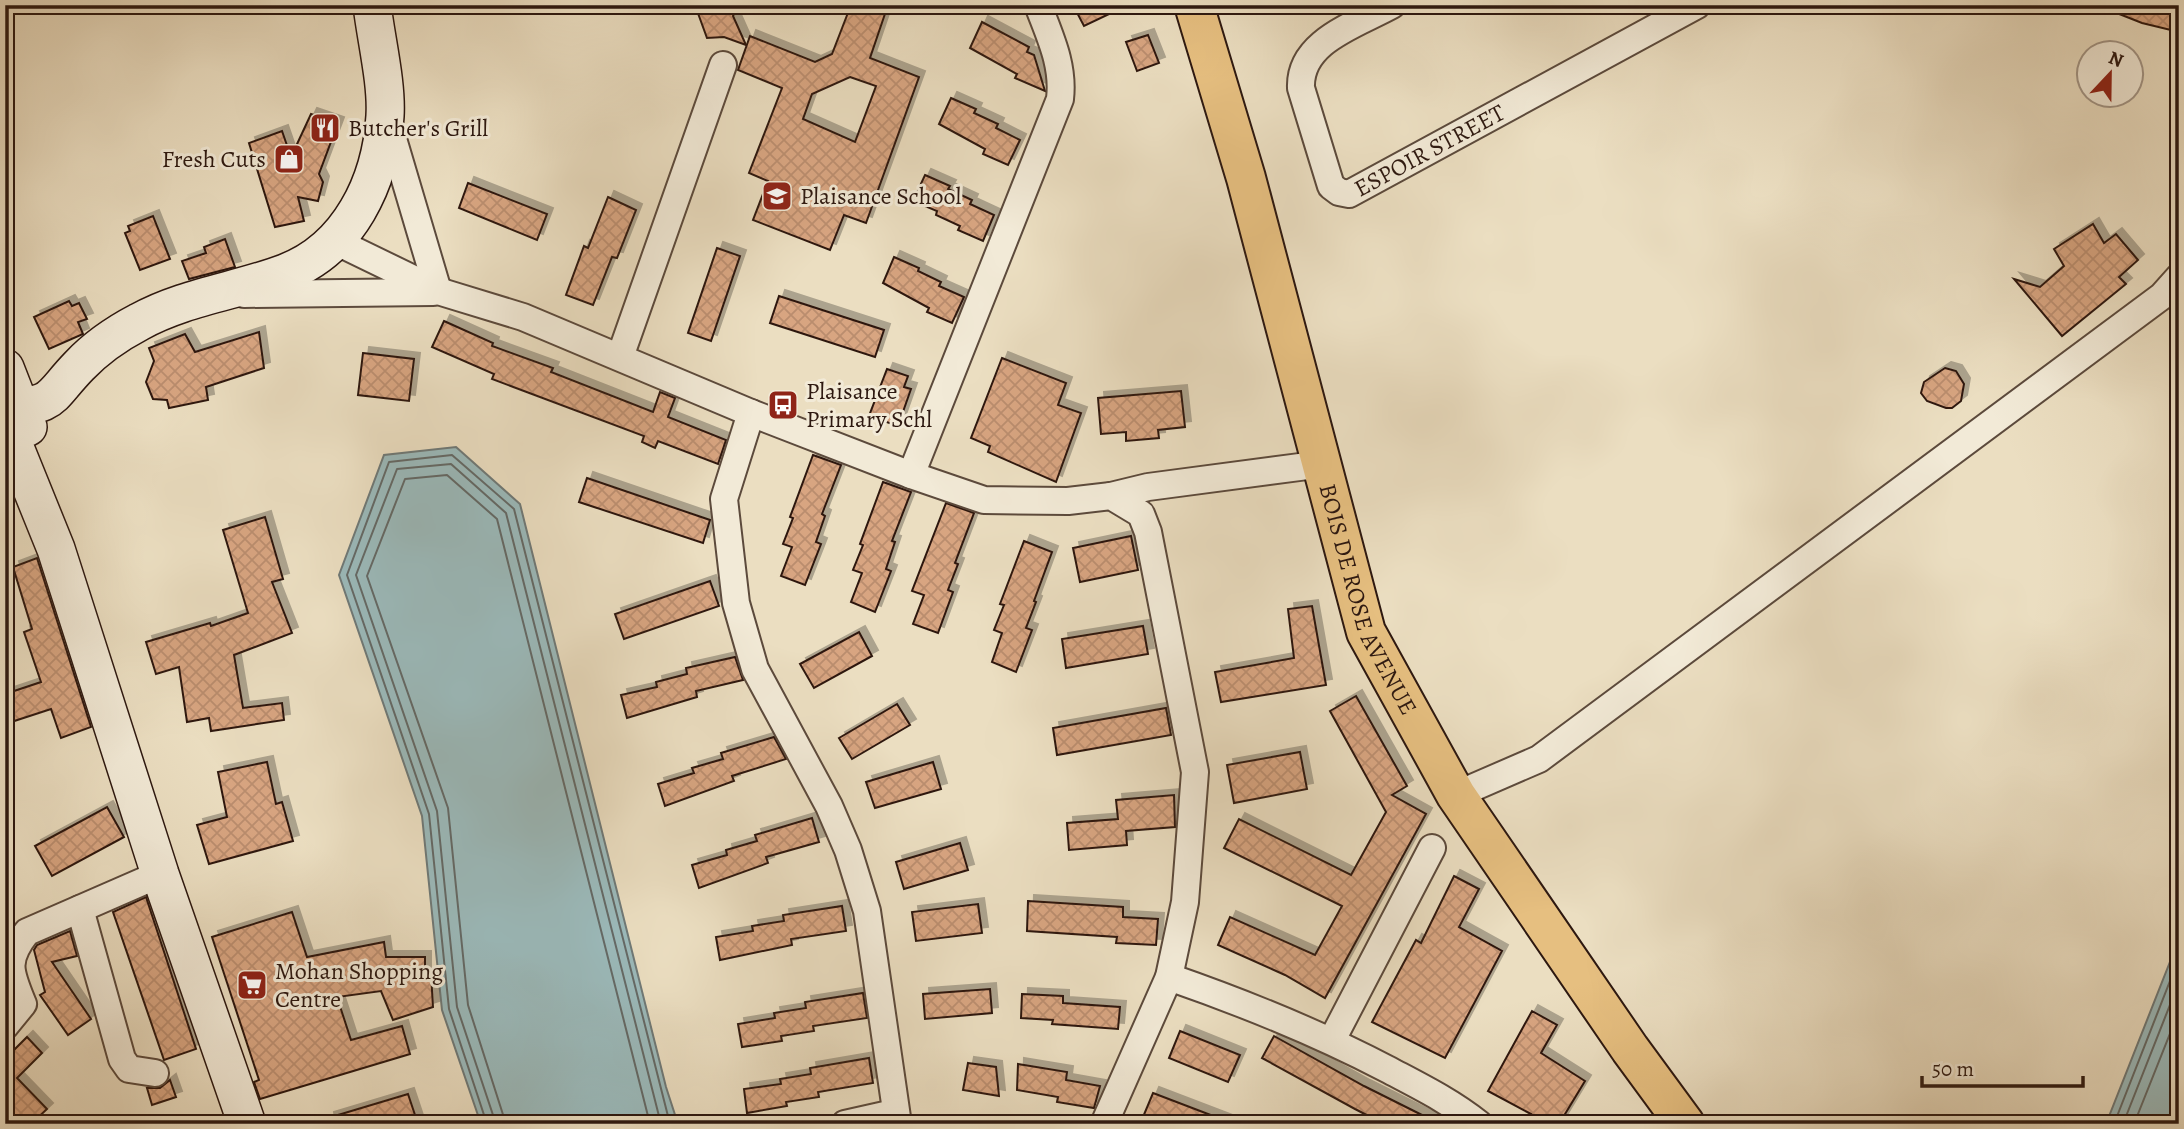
<svg xmlns="http://www.w3.org/2000/svg" width="2184" height="1129" font-family="Alegreya,serif">
  <style>
    .water { fill: #9bbabb; stroke: #6f7977; stroke-width: 2 }
    .lines { fill: none; stroke-linecap: round; stroke-linejoin: round }
    .shore { stroke: #646966; stroke-width: 2 }
    .building { fill: url(#building-cross-hatch); stroke: #2d1810; stroke-width: 2; fill-rule: evenodd; filter: url(#shadow) }
    .minor-casing { stroke: #5c4a3c; stroke-width: 30 }
    .secondary-casing { stroke: #2d1810; stroke-width: 40 }
    .primary-casing { stroke: #2d1810; stroke-width: 42 }
    .minor { stroke: #f2ead7; stroke-width: 26 }
    .secondary { stroke: #f2ead7; stroke-width: 37 }
    .primary { stroke: #e6bf80; stroke-width: 38 }
    .labels { text-anchor: middle; dominant-baseline: central; stroke-width: 6; stroke-linejoin: round; paint-order: stroke }
    .poi-label { font-size: 24px; fill: #2d1810; stroke: #f2ead7; text-anchor: start }
    .street-label { font-size: 24px; fill: #2d1810; stroke: #f2ead7 }
  </style>
  <defs>
    <pattern id="building-cross-hatch" width="8" height="8" patternUnits="userSpaceOnUse" patternTransform="scale(1.75)"><rect width="8" height="8" fill="#d8a581"/><path d="M0 0l8 8M0 8l8-8" fill="none" stroke="#ba8d6e"/></pattern>
    <filter id="shadow"><feDropShadow dx="6" dy="-6" stdDeviation="0" flood-color="#0004"/></filter>
  </defs>
  <rect width="100%" height="100%" fill="#ebdec1"/>
  <filter id="stains"><feTurbulence type="fractalNoise" baseFrequency=".00286" numOctaves="4"/><feColorMatrix values="0 0 0 0 .2 0 0 0 0 .09 0 0 0 0 .02 0 0 0 .5 -.17"/></filter>
  <radialGradient id="worn" r=".72"><stop offset=".6" stop-color="#630" stop-opacity="0"/><stop offset="1" stop-color="#630" stop-opacity=".3"/></radialGradient>
  <g class="water">
    <polygon points="456,447 520,504 666,1087 678,1124 481,1124 442,1010 422,816 339,575 384,455"/>
    <polygon points="2179,939 2179,1124 2106,1124"/>
  </g>
  <g class="lines">
    <g class="shore">
      <polyline points="487,1124 449,1009 429,814 347,575 389,462 452,455 514,509 670,1124"/>
      <polyline points="496,1124 457,1007 437,811 356,575 397,469 451,464 506,513 661,1124"/>
      <polyline points="506,1124 468,1005 448,808 367,576 405,479 447,475 497,519 650,1124"/>
      <polyline points="2114,1124 2179,958"/>
      <polyline points="2123,1124 2179,982"/>
      <polyline points="2134,1124 2179,1011"/>
    </g>
  </g>
  <g class="building">
    <polygon points="695,5 738,5 733,16 746,45 724,37 707,38"/>
    <path d="M851,5H888L870,58L919,77L866,223L844,215L830,250L753,220L768,181L749,173L782,88L738,70L750,36L815,62L832,54ZM850,77L876,86L855,142L803,119L812,94Z"/>
    <polygon points="1073,5 1128,5 1084,26"/>
    <polygon points="2179,5 2179,32 2142,23 2099,6"/>
    <polygon points="982,22 1029,47 1027,52 1034,55 1045,91 1015,78 1017,74 970,48"/>
    <polygon points="1148,35 1159,63 1137,71 1126,42"/>
    <polygon points="951,98 976,109 974,113 998,124 996,128 1020,140 1008,165 983,154 985,149 939,124"/>
    <polygon points="311,114 338,123 319,174 323,182 318,201 298,197 304,221 275,227 249,143 282,131 291,157"/>
    <polygon points="925,175 950,186 948,189 972,200 970,204 994,215 983,241 958,230 960,226 936,215 937,211 913,201"/>
    <polygon points="468,183 547,214 537,240 459,208"/>
    <polygon points="608,197 636,210 617,258 612,257 593,305 566,295 584,246 588,248"/>
    <polygon points="153,216 170,259 140,270 125,233 130,231 128,226"/>
    <polygon points="2093,224 2104,243 2116,234 2138,260 2119,277 2126,284 2062,336 2014,279 2040,287 2064,266 2054,249"/>
    <polygon points="225,239 235,267 189,279 182,261 206,253 204,247"/>
    <polygon points="717,248 740,256 711,341 688,333"/>
    <polygon points="894,257 919,268 918,271 941,282 939,286 964,297 952,323 927,312 929,308 883,283"/>
    <polygon points="779,296 884,330 875,357 770,323"/>
    <polygon points="69,301 72,306 79,303 87,319 78,322 83,334 49,349 34,317"/>
    <polygon points="444,321 493,343 492,346 553,368 551,372 653,412 660,392 675,398 668,417 726,440 718,464 658,441 655,448 642,442 644,436 492,379 494,374 432,347"/>
    <polygon points="259,332 264,368 206,387 208,400 169,408 167,400 153,399 146,382 154,361 149,348 185,334 195,352"/>
    <polygon points="363,353 414,359 409,401 358,395"/>
    <polygon points="1002,358 1066,383 1058,405 1081,413 1056,482 988,452 990,446 971,438"/>
    <polygon points="1945,368 1956,371 1964,384 1961,401 1952,408 1946,408 1927,401 1921,393 1924,382"/>
    <polygon points="887,369 908,376 904,387 911,389 898,426 869,416"/>
    <polygon points="1181,391 1185,427 1158,430 1159,438 1126,441 1126,432 1101,434 1098,398"/>
    <polygon points="813,455 841,465 822,514 825,516 816,542 821,544 805,585 781,576 792,547 783,544 793,518 790,517"/>
    <polygon points="587,478 710,520 703,543 579,502"/>
    <polygon points="883,482 911,492 892,541 895,542 886,569 891,571 875,612 851,602 862,573 853,570 863,545 860,544"/>
    <polygon points="946,503 974,513 955,563 958,564 948,590 953,592 938,633 913,624 924,595 912,591"/>
    <polygon points="265,517 283,579 272,582 292,633 234,655 243,708 282,703 284,720 211,731 209,718 187,722 179,667 156,674 146,642 210,623 211,626 248,613 223,530"/>
    <polygon points="1131,536 1138,570 1080,582 1073,548"/>
    <polygon points="1024,541 1052,552 1034,601 1036,602 1026,628 1032,630 1016,672 992,662 1002,633 994,630 1004,605 1000,604"/>
    <polygon points="37,558 91,727 61,738 51,709 5,724 5,694 41,682 24,632 32,629 13,567"/>
    <polygon points="710,581 719,606 624,639 615,614"/>
    <polygon points="1312,606 1326,685 1221,702 1215,672 1294,658 1288,609"/>
    <polygon points="1143,626 1148,654 1066,668 1062,639"/>
    <polygon points="859,632 872,656 814,688 800,664"/>
    <polygon points="735,657 743,680 696,691 697,697 627,718 621,695 657,687 656,682 687,674 686,668"/>
    <polygon points="1356,696 1407,786 1392,795 1426,814 1325,998 1285,975 1218,945 1230,917 1315,955 1342,906 1224,848 1239,819 1351,875 1386,812 1330,711"/>
    <polygon points="897,704 910,725 852,759 839,738"/>
    <polygon points="1166,708 1171,735 1057,755 1053,728"/>
    <polygon points="774,737 786,759 732,776 734,781 665,806 658,784 694,773 692,768 723,759 721,753"/>
    <polygon points="1300,752 1307,789 1234,803 1227,765"/>
    <polygon points="267,762 276,804 282,802 293,841 209,864 197,825 227,817 218,772"/>
    <polygon points="933,762 941,789 875,808 866,782"/>
    <polygon points="1174,795 1175,827 1126,831 1127,845 1069,850 1067,823 1118,819 1116,800"/>
    <polygon points="107,807 124,837 52,876 35,846"/>
    <polygon points="812,818 819,842 766,857 768,863 699,888 692,865 727,855 726,850 757,841 755,835"/>
    <polygon points="960,843 968,870 904,889 896,862"/>
    <polygon points="1454,876 1479,889 1459,927 1502,951 1445,1058 1372,1022 1416,940 1421,943"/>
    <polygon points="146,897 196,1049 164,1060 113,912"/>
    <polygon points="1028,901 1123,907 1123,917 1158,919 1156,945 1116,943 1117,937 1027,931"/>
    <polygon points="978,904 982,933 916,941 912,912"/>
    <polygon points="842,906 846,931 791,939 792,945 720,960 716,937 753,931 752,926 784,921 783,915"/>
    <polygon points="292,912 307,957 384,942 386,957 425,957 425,974 431,974 433,1007 393,1020 381,991 337,997 351,1040 402,1026 410,1054 260,1099 254,1082 259,1080 212,937"/>
    <polygon points="70,931 77,956 52,962 91,1019 68,1035 40,995 45,992 34,950 37,945"/>
    <polygon points="990,989 992,1013 925,1019 923,994"/>
    <polygon points="863,993 867,1018 813,1026 814,1031 781,1036 782,1041 742,1047 738,1024 775,1018 774,1013 806,1008 805,1002"/>
    <polygon points="1022,994 1063,996 1063,1003 1120,1007 1118,1029 1052,1024 1053,1020 1021,1018"/>
    <polygon points="1532,1011 1557,1025 1541,1053 1585,1081 1559,1124 1525,1124 1531,1114 1488,1091"/>
    <polygon points="1180,1031 1240,1055 1228,1082 1169,1058"/>
    <polygon points="1274,1036 1364,1086 1440,1124 1384,1124 1355,1109 1262,1058"/>
    <polygon points="27,1037 42,1053 17,1078 47,1109 31,1124 18,1124 5,1111 5,1059"/>
    <polygon points="869,1058 873,1083 818,1092 819,1097 786,1102 787,1106 747,1113 744,1089 781,1084 780,1079 811,1074 810,1068"/>
    <polygon points="968,1063 996,1067 999,1096 963,1090"/>
    <polygon points="1018,1064 1067,1072 1066,1080 1100,1086 1094,1108 1057,1102 1058,1097 1017,1090"/>
    <polygon points="170,1080 176,1097 152,1105 147,1088 160,1088"/>
    <polygon points="1153,1093 1229,1122 1229,1124 1160,1124 1143,1117"/>
    <polygon points="408,1094 418,1124 382,1124 380,1120 329,1124 328,1118"/>
  </g>
  <g class="lines">
    <g class="minor-casing">
      <g id="minor">
        <path id="s1" d="M1392,5C1356,25 1299,41 1301,88L1331,186L1339,192L1349,194L1697,5"/>
        <polyline points="388,122 438,291"/>
        <polyline points="337,242 438,291 523,317 751,413 911,475 984,500 1068,501 1111,496 1141,514 1148,532 1195,772 1185,902 1169,977 1104,1124"/>
        <polyline points="244,294 433,292"/>
        <polyline points="620,357 723,65"/>
        <polyline points="751,413 724,499 736,603 755,669 829,806 848,850 867,911 898,1124"/>
        <path d="M911,475L1060,99C1064,65 1050,37 1038,5"/>
        <polyline points="1111,496 1148,487 1315,465"/>
        <polyline points="1456,795 1539,759 2162,296 2179,277"/>
        <polyline points="80,909 122,1059 129,1069 155,1073"/>
        <path d="M1169,977C1244,1003 1316,1032 1387,1069C1419,1086 1450,1101 1479,1124"/>
        <path d="M5,1026L23,1004C10,972 4,961 27,932L160,874"/>
        <polyline points="1332,1040 1432,848"/>
        <polyline points="845,1124 894,1113"/>
      </g>
    </g>
    <g class="secondary-casing">
      <g id="secondary">
        <polyline points="5,368 28,427"/>
        <path d="M5,407C56,406 48,398 79,366C95,349 118,333 139,322C184,297 237,291 285,273C349,249 381,182 385,116C387,83 376,39 372,5"/>
        <polyline points="5,423 56,549 160,874 247,1124"/>
      </g>
    </g>
    <g class="primary-casing">
      <g id="primary">
        <path id="s2" d="M1194,5L1246,178L1366,632L1456,795L1630,1049L1685,1124"/>
      </g>
    </g>
    <use href="#minor" class="minor"/>
    <use href="#secondary" class="secondary"/>
    <use href="#primary" class="primary"/>
  </g>
  <defs>
    <g id="restaurant-square" transform="scale(1.575)"><rect x="-9" y="-9" width="18" height="18" rx="4" fill="#8f2418" stroke="#f2ead7"/><path d="M-5-6h1v4h1v-4h1v4h1v-4h1v5L-1.5 .5V6h-2V.5L-5-1ZM5-6V6H3V1.5H1.5Q1.5-4 5-6Z" fill="#fff"/></g>
    <g id="shop-square" transform="scale(1.575)"><rect x="-9" y="-9" width="18" height="18" rx="4" fill="#8f2418" stroke="#f2ead7"/><path d="M-5-2.5h2.3a2.7 3.5 0 0 1 5.4 0H5L5.5 6h-11ZM-1.5-2.5h3a1.5 2.3 0 0 0-3 0Z" fill="#fff"/></g>
    <g id="school-square" transform="scale(1.575)"><rect x="-9" y="-9" width="18" height="18" rx="4" fill="#8f2418" stroke="#f2ead7"/><path d="M0-5L7-2L0 1L-7-2ZM-4 1L0 2.5L4 1V4Q0 6-4 4Z" fill="#fff"/></g>
    <g id="bus-square" transform="scale(1.575)"><rect x="-9" y="-9" width="18" height="18" rx="4" fill="#8f2418" stroke="#f2ead7"/><path d="M-5-6H5V4H4V6H2V4H-2V6H-4V4H-5ZM-3.5-4V0h7V-4ZM-3.5 1.2v1.5H-2V1.2ZM2 1.2v1.5H3.5V1.2Z" fill="#fff"/></g>
    <g id="supermarket-square" transform="scale(1.575)"><rect x="-9" y="-9" width="18" height="18" rx="4" fill="#8f2418" stroke="#f2ead7"/><path d="M-6-5.5h2.5l.6 2H6L4.5 2H-2.5L-4.4-4H-6ZM-1.5 3.2a1.3 1.3 0 1 0 .1 0ZM3 3.2a1.3 1.3 0 1 0 .1 0Z" fill="#fff"/></g>
  </defs>
  <g fill-rule="evenodd">
    <use href="#restaurant-square" x="325" y="128"/>
    <use href="#shop-square" x="289" y="159"/>
    <use href="#school-square" x="777" y="196"/>
    <use href="#bus-square" x="783" y="405"/>
    <use href="#supermarket-square" x="252" y="985"/>
  </g>
  <g class="labels">
    <g class="poi-label">
      <text x="348" y="128">Butcher's Grill</text>
      <text x="266" y="159" text-anchor="end">Fresh Cuts</text>
      <text x="800" y="196">Plaisance School</text>
      <text x="806" y="391">Plaisance<tspan x="806" dy="28">Primary Schl</tspan></text>
      <text x="275" y="971">Mohan Shopping<tspan x="275" dy="28">Centre</tspan></text>
    </g>
    <g class="street-label">
      <text stroke="none"><textPath href="#s1" startOffset="345">ESPOIR STREET</textPath></text>
      <text stroke="none"><textPath href="#s2" startOffset="620">BOIS DE ROSE AVENUE</textPath></text>
    </g>
  </g>
  <rect width="2184" height="1129" fill="none" stroke="#ebdec1" stroke-width="28"/>
  <rect x="7" y="7" width="2170" height="1115" fill="none" stroke="#2d1810" stroke-width="3.5"/>
  <rect x="14" y="14" width="2156" height="1101" fill="none" stroke="#2d1810" stroke-width="2"/>
  <g transform="translate(2110 74) rotate(22)"><circle r="33" fill="#f2ead7" stroke="#a39687" stroke-width="2"/>
  <path d="M0-5L12 26L0 18L-12 26Z" fill="#8f2418"/>
  <text y="-10" font-size="19" font-weight="bold" text-anchor="middle" fill="#2d1810">N</text>
  </g>
  <path d="M1922 1076v10h161v-10" fill="none" stroke="#2d1810" stroke-width="3.5"/>
  <text x="1932" y="1076" font-size="21" fill="#2d1810" stroke="#f2ead7" stroke-width="5" paint-order="stroke">50 m</text>
  <rect width="100%" height="100%" filter="url(#stains)"/>
  <rect width="100%" height="100%" fill="url(#worn)"/>
</svg>
